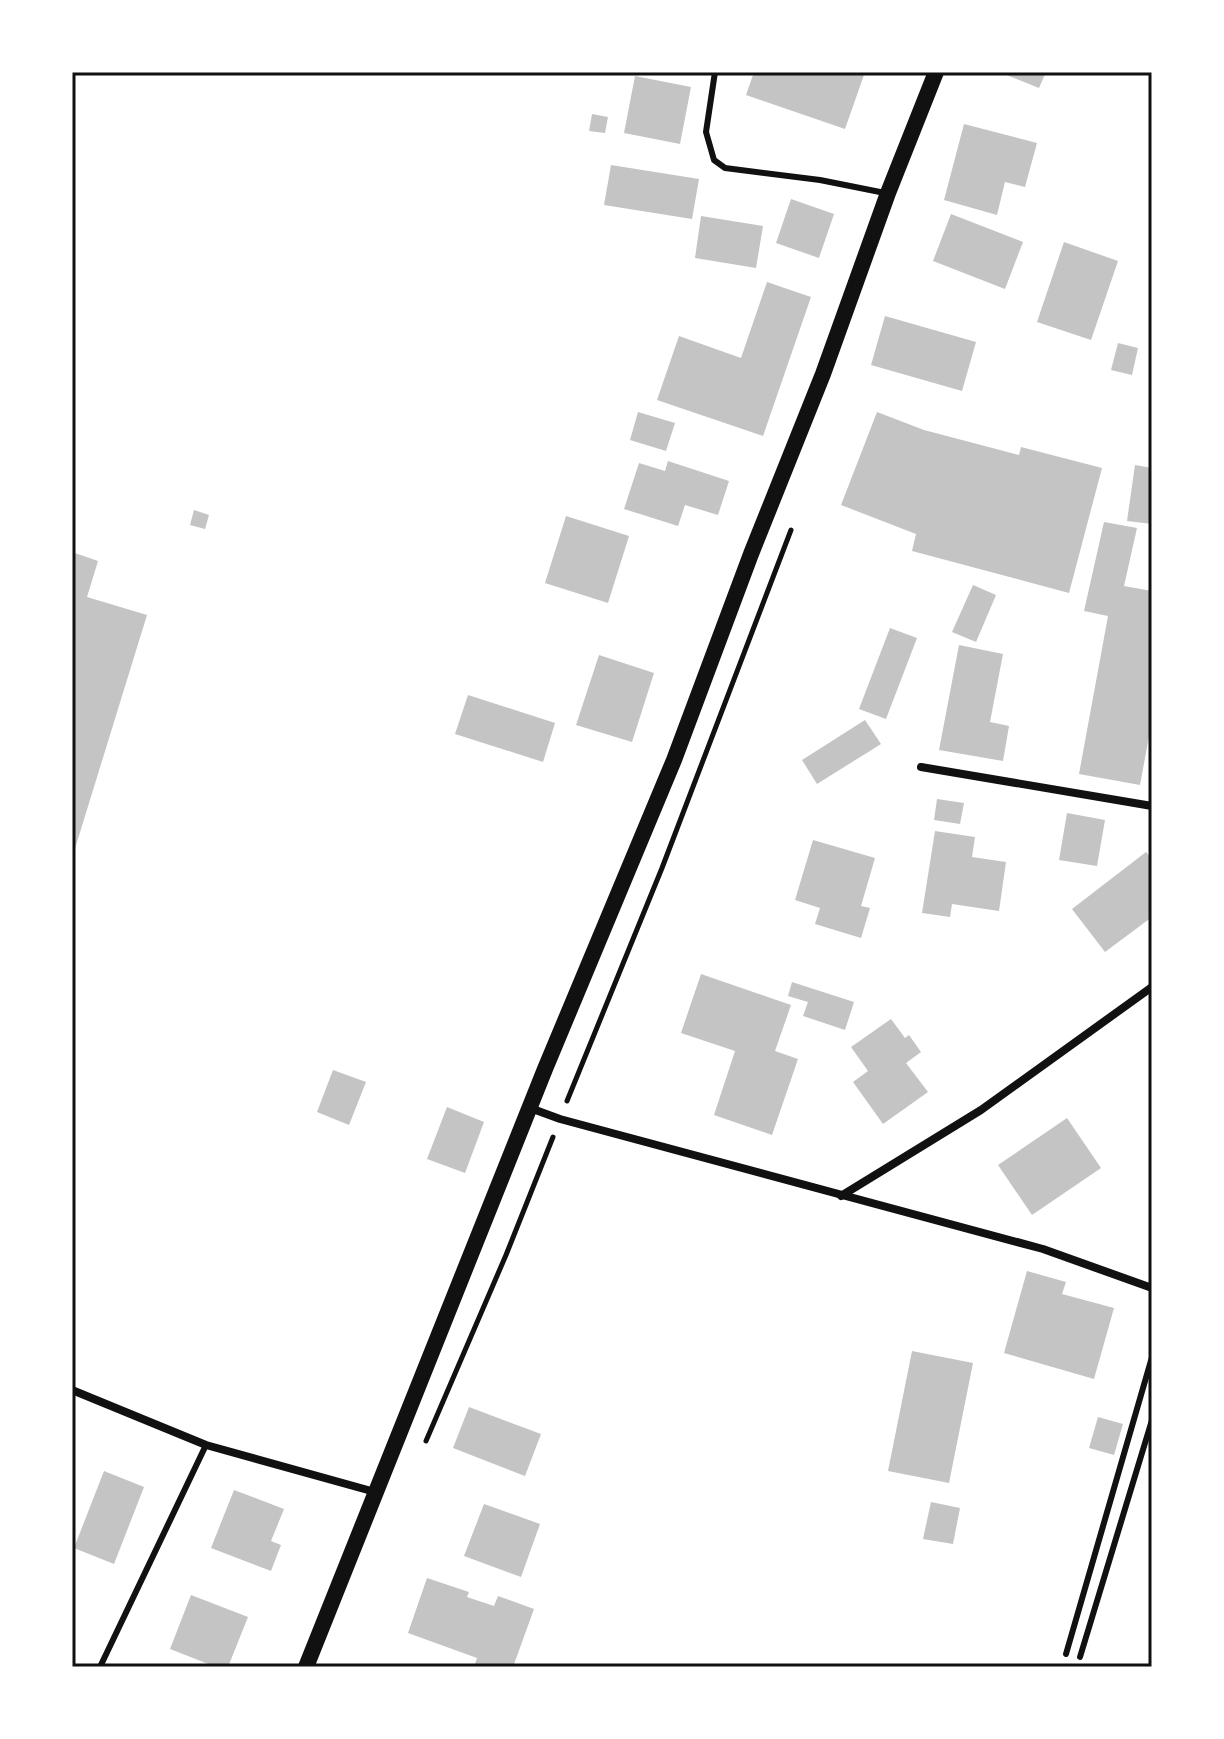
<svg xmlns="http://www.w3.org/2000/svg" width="1224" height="1739" font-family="Manrope,sans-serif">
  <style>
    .building { fill: #c4c4c4 }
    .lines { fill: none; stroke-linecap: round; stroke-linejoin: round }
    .path { stroke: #111; stroke-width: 5 }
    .service { stroke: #111; stroke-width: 6 }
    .minor { stroke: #111; stroke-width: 8 }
    .secondary { stroke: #111; stroke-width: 16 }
    .neatline { fill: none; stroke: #111; stroke-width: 3 }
  </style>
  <rect width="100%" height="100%" fill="#fff"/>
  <g class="building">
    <polygon points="754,72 865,72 845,129 746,95"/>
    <polygon points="999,72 1046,72 1039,88"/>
    <polygon points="635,76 691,87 680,144 624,133"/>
    <polygon points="592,114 608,117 605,133 589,131"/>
    <polygon points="964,124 1037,143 1025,187 1005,182 997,215 944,200"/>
    <polygon points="611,165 699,179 692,219 604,205"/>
    <polygon points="791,199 834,214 819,258 776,243"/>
    <polygon points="951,214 1023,242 1005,289 933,261"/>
    <polygon points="701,216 763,226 756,268 695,258"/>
    <polygon points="1064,242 1118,261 1091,340 1037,322"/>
    <polygon points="767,282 811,297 763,436 657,400 679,336 741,358"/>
    <polygon points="885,316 976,342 962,391 871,365"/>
    <polygon points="1118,343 1138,348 1132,375 1111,370"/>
    <polygon points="638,412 675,423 666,451 630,440"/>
    <polygon points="877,412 924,430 1019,455 1021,447 1102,468 1069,593 912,551 916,534 841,505"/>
    <polygon points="668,461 729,481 718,515 685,505 678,526 624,509 639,463 665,471"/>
    <polygon points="1135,465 1152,468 1152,524 1127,521"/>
    <polygon points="194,510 209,515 205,529 190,525"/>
    <polygon points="566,516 629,536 608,603 545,583"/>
    <polygon points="1104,522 1137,528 1124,586 1152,591 1152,720 1140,785 1079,774 1108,616 1084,611"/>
    <polygon points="72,552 98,561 87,597 147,615 73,855"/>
    <polygon points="973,585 996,595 976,642 952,632"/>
    <polygon points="890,628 917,638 886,719 859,709"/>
    <polygon points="959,645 1003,654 990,722 1009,726 1003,761 939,750"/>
    <polygon points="599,655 654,673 632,742 576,725"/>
    <polygon points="468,695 555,723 543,762 455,734"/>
    <polygon points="865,720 881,744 817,784 802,760"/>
    <polygon points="937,799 964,803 960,824 934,820"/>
    <polygon points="1067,813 1105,820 1097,866 1059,860"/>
    <polygon points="935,831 975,837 972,857 1006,862 999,911 952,904 950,917 922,913"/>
    <polygon points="813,840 875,858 861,906 870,908 861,938 815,924 820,908 795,900"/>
    <polygon points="1146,852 1152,859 1152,917 1105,952 1072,909"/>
    <polygon points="701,974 791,1005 775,1051 798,1059 772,1135 714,1115 735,1051 681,1033"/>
    <polygon points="792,982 854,1002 845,1030 803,1016 808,1002 788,996"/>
    <polygon points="891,1019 905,1038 909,1035 921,1052 906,1063 928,1092 883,1124 853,1082 868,1071 851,1047"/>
    <polygon points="333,1070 366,1082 349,1125 317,1112"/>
    <polygon points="447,1107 484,1122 465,1173 427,1159"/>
    <polygon points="1067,1118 1101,1168 1032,1215 998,1165"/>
    <polygon points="1027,1271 1066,1282 1062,1294 1114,1308 1094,1379 1004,1353"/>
    <polygon points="912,1351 973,1363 949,1483 888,1471"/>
    <polygon points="469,1407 541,1434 525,1476 453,1448"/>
    <polygon points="1098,1417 1123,1424 1114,1455 1089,1448"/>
    <polygon points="104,1471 144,1487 114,1564 74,1548"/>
    <polygon points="234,1490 284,1509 271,1541 281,1545 271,1571 211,1548"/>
    <polygon points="931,1502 960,1508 953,1544 923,1539"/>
    <polygon points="484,1504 540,1524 521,1577 464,1556"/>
    <polygon points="427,1578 469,1592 467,1597 494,1606 498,1596 534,1609 513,1667 474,1667 477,1658 408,1633"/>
    <polygon points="191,1595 248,1617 228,1667 216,1667 170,1649"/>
  </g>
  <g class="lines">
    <g class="path">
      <polyline points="567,1101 662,868 791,530"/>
      <polyline points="426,1441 506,1255 553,1137"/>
    </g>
    <g class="service">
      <polyline points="715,72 706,132 714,160 725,168 820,180 885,193"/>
      <polyline points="1066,1654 1152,1357"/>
      <polyline points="1080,1657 1152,1420"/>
      <polyline points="100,1667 206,1445"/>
    </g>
    <g class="minor">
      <polyline points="921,767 1152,806"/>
      <polyline points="530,1108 560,1119 1043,1249 1152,1288"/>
      <polyline points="841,1196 981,1110 1152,987"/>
      <polyline points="72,1390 206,1445 375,1492"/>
    </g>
    <polyline class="secondary" points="306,1667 545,1069 674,760 751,554 823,374 888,193 936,72"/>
  </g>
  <rect width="1224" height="1739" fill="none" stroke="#ffffff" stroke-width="148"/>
  <rect x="74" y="74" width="1076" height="1591" class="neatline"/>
</svg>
